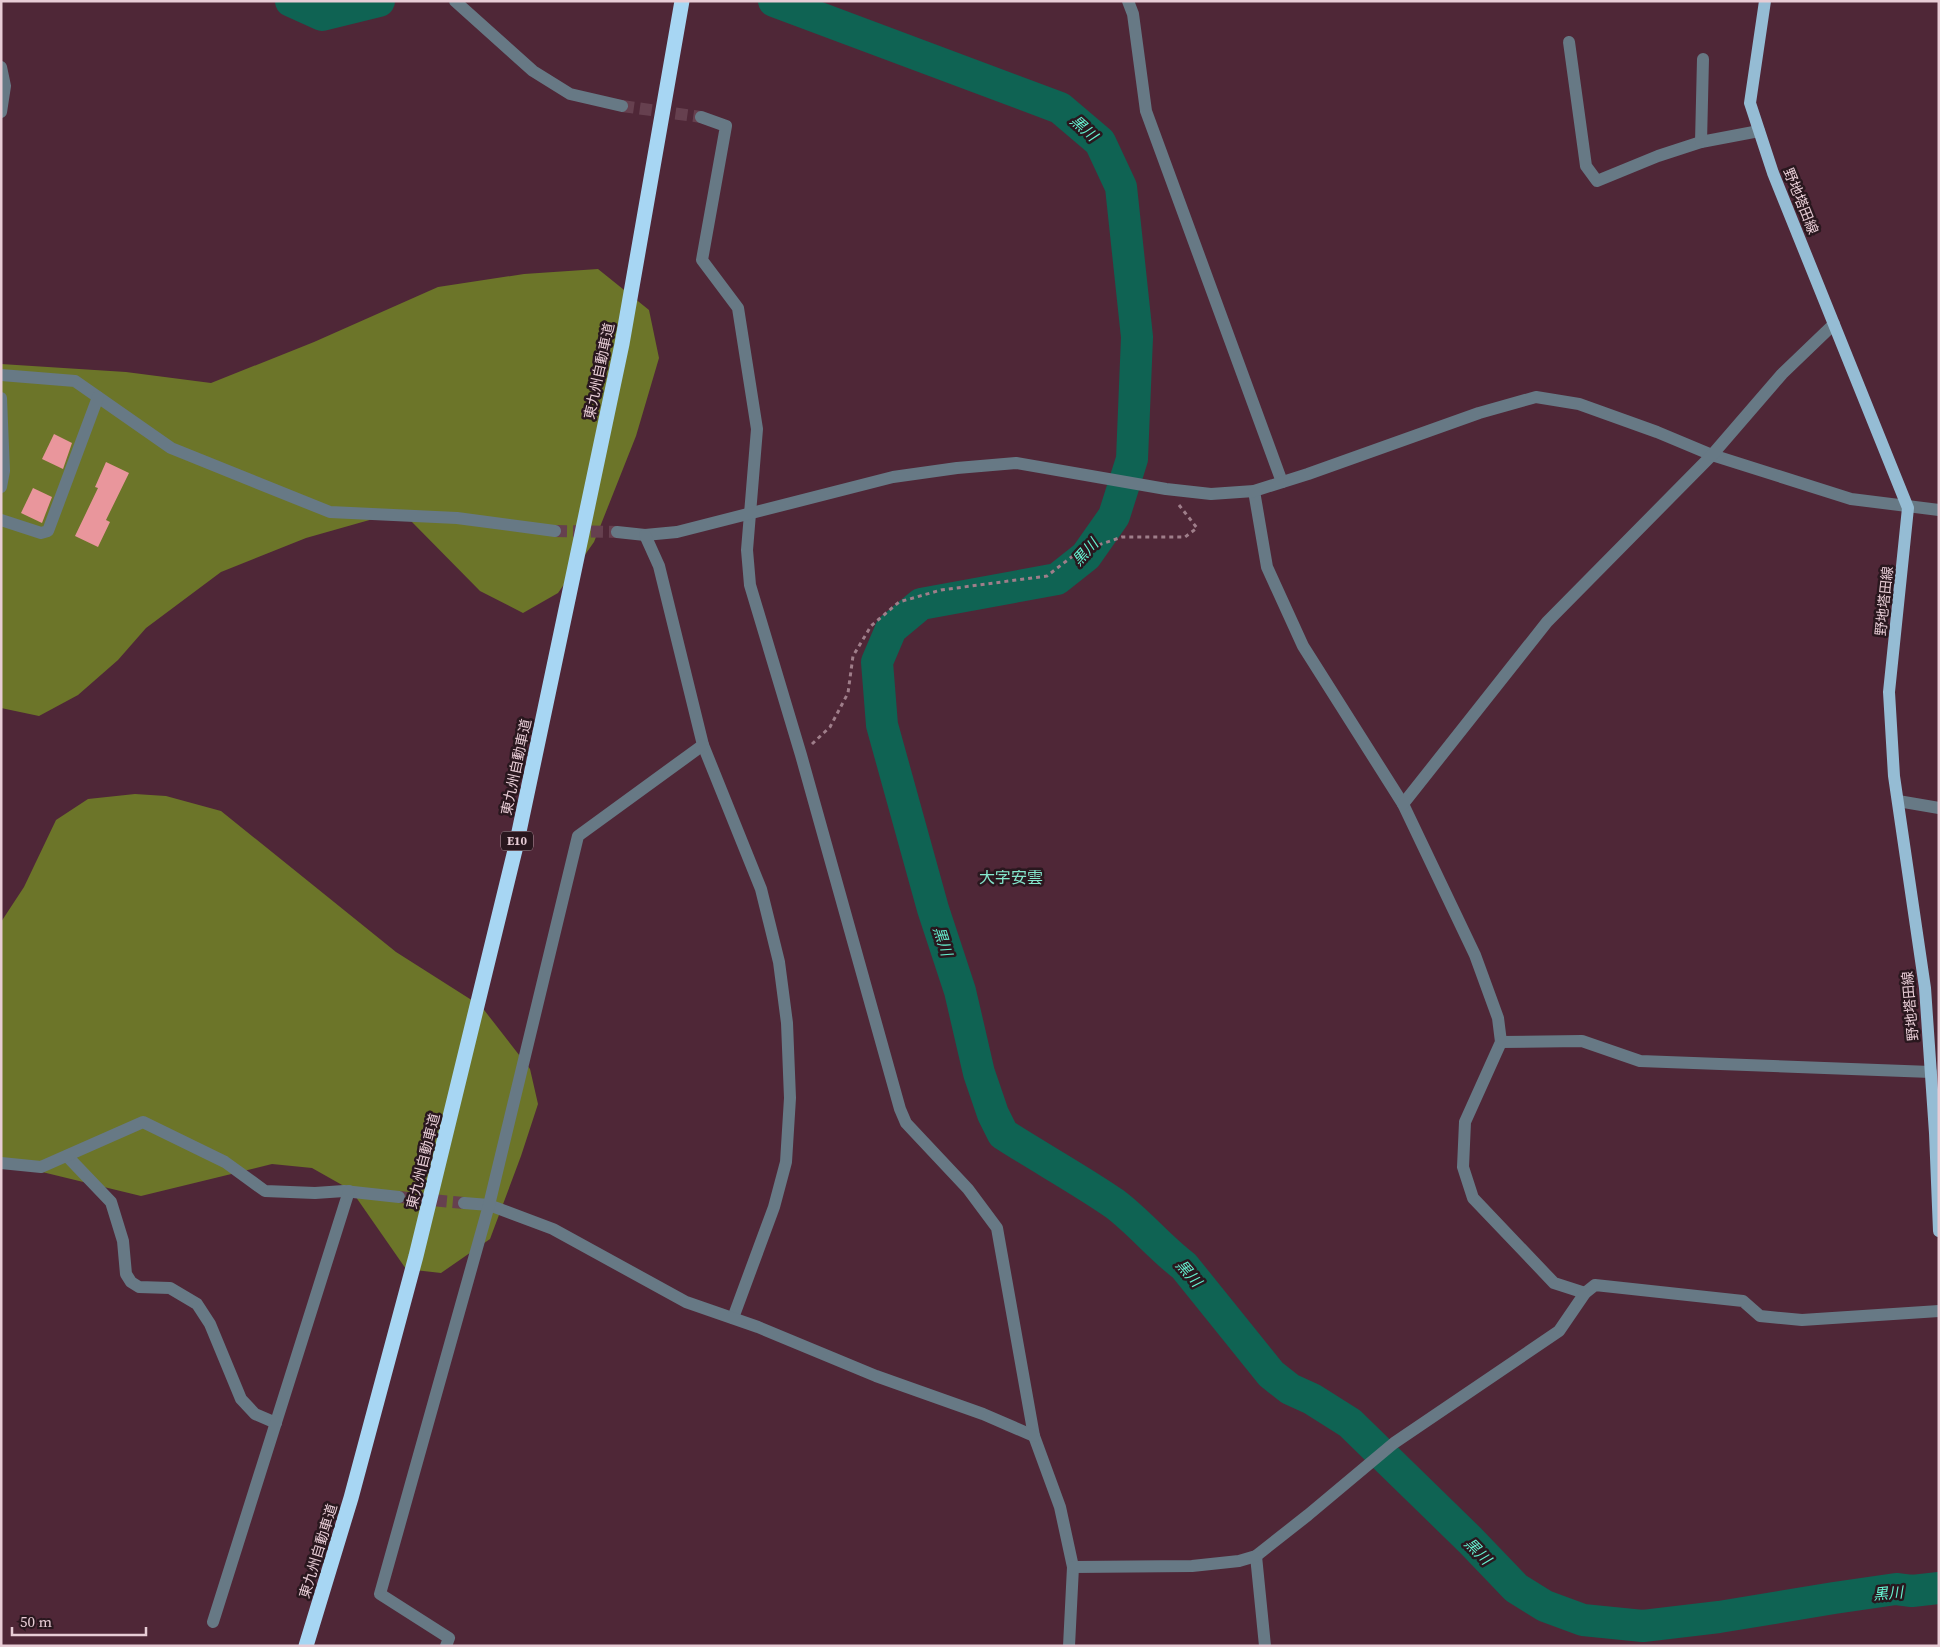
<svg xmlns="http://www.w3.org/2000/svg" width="1940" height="1647" font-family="'Source Serif 4','Noto Sans JP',serif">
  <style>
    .forest { fill: #6c7529 }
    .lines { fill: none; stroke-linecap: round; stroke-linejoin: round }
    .river { stroke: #0f6353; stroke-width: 32 }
    .building { fill: #e9969c }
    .minor-tunnel { stroke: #66404f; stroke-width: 12; stroke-dasharray: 12 6; stroke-linecap: butt }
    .path { stroke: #9f7e8a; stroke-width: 3; stroke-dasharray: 4 4; stroke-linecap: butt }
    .minor { stroke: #677985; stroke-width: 12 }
    .major { stroke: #95bcd4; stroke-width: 12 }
    .highway { stroke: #a7d6f3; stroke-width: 15 }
    .labels { text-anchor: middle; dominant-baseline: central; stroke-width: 5; stroke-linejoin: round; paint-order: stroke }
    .shield { fill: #29171e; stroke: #af969f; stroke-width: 1 }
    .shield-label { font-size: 12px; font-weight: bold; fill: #e8cdd6 }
    .street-label { font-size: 14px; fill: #e8cdd6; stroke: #29171e }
    .water-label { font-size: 15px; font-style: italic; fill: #66f1d0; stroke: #29171e }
    .quarter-label { font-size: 16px; fill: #85e7cd; stroke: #29171e }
  </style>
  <rect width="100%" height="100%" fill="#4f2737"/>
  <g class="forest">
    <polygon points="598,269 649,310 659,358 636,436 594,542 558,593 523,613 480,591 411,521 373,519 306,538 221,572 146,628 118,660 78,695 39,716 1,708 1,364 126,372 211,383 314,342 438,287 524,274"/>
    <polygon points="135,794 166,796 221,811 396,952 481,1006 530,1069 538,1104 521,1156 490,1239 441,1273 406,1269 351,1190 312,1168 272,1164 141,1196 38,1171 1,1157 1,922 24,887 56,820 88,799"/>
  </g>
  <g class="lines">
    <g class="river">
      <polyline points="291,1 322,15 379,1"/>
      <path d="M774,1L1060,108L1100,142L1121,187L1137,337L1132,459L1114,516L1086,556L1057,579L921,604L891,629L877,662L882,725L933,909L960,991L979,1073L993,1114L1003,1134C1040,1158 1079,1179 1115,1204C1140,1223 1159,1247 1184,1266L1271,1374L1290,1389L1312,1399L1350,1423L1470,1540L1516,1588L1545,1606L1583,1620L1643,1626L1719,1617L1834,1598L1896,1589L1912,1591L1939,1588"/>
    </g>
  </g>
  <g class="building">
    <polygon points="54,434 72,443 63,469 42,459"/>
    <polygon points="106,462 129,473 106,520 110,522 98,547 75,536 98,488 95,487"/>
    <polygon points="33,488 52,497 42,523 21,513"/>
  </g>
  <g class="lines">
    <g class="minor-tunnel">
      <polyline points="622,106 701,117"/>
      <polyline points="555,531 617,532"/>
      <polyline points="399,1197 464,1203"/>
    </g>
    <polyline class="path" points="812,744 830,727 848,693 853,656 871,626 899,602 941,590 1047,576 1078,552 1122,537 1185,537 1197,528 1179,505"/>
    <g class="minor">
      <polyline points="455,1 533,71 570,94 622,106"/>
      <polyline points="1128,1 1133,14 1146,111 1282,482"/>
      <polyline points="1569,42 1586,166 1597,181 1658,156 1701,142"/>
      <polyline points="1703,59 1701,142 1759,131"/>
      <polyline points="1,67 5,86 1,112"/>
      <polyline points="701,117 726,126 702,260 738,308 757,429 747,550 750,585 801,755 900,1109 906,1123 968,1189 997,1228 1034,1436 1060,1507 1073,1567 1069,1646"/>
      <polyline points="1,375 75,381 171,448 330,512 457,518 555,531"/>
      <polyline points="1,398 4,471 1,487"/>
      <polyline points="1254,491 1267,567 1303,646 1403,804 1475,955 1498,1018 1501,1042 1465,1122 1463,1167 1473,1198 1554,1283 1585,1293"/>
      <polyline points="1,520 41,533 48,531 98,397"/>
      <polyline points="617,532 645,535 677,532 893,477 957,468 1016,463 1166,489 1211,494 1254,491 1308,474 1479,413 1536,397 1579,404 1657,432 1712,455 1851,499 1939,510"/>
      <polyline points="645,535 659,566 703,745 761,889 779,962 787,1023 790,1098 786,1162 774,1207 733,1318"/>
      <polyline points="1898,801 1939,808"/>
      <polyline points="1403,804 1547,622 1712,455 1782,374 1834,324"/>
      <polyline points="1501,1042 1582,1041 1640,1061 1931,1072"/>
      <polyline points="67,1156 111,1202 123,1241 126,1274 131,1282 139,1287 170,1288 197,1304 210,1324 241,1399 255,1414 276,1423"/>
      <polyline points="1,1163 41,1167 143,1122 225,1162 265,1191 315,1193 344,1191 399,1197"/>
      <polyline points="464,1203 489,1205 553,1229 686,1302 758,1327 876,1376 983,1414 1034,1436"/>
      <polyline points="1256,1556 1265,1646"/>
      <polyline points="1073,1567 1192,1566 1239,1561 1256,1556 1308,1515 1394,1443 1559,1331 1585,1293 1595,1285 1743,1301 1760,1316 1802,1320 1939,1311"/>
      <polyline points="213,1622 349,1191"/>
      <polyline points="446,1646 449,1638 380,1594 489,1205 578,836 703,745"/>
    </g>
    <polyline class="major" points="1765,1 1750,103 1773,173 1908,508 1889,692 1894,776 1925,988 1935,1133 1939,1231"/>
    <polyline class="highway" points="306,1646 351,1498 416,1256 516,846 622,344 682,1"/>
  </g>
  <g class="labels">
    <rect class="shield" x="501" y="831.5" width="32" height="19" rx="4"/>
    <g class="shield-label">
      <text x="517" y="841">E10</text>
    </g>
    <g class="street-label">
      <text transform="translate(1801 201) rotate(68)">野地塔田線</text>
      <text transform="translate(599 371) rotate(-78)">東九州自動車道</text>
      <text transform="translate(1884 601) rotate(-84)">野地塔田線</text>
      <text transform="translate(516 767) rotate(-78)">東九州自動車道</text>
      <text transform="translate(1910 1006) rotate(-95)">野地塔田線</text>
      <text transform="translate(423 1161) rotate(-76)">東九州自動車道</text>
      <text transform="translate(318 1551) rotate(-73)">東九州自動車道</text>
    </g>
    <g class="water-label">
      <text transform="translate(1084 128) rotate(42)">黒川</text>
      <text transform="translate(1085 552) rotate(-48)">黒川</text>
      <text transform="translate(943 941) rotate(72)">黒川</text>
      <text transform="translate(1189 1273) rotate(49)">黒川</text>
      <text transform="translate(1478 1551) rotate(45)">黒川</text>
      <text transform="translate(1888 1593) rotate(-5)">黒川</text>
    </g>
    <g class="quarter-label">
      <text x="1011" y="877">大字安雲</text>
    </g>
  </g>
  <rect width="1940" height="1647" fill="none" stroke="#e8cdd6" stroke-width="5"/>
  <path d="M12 1627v8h134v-8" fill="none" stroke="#e8cdd6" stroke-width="2.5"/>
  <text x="20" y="1627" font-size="15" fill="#e8cdd6" stroke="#29171e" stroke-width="4" paint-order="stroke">50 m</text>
</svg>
